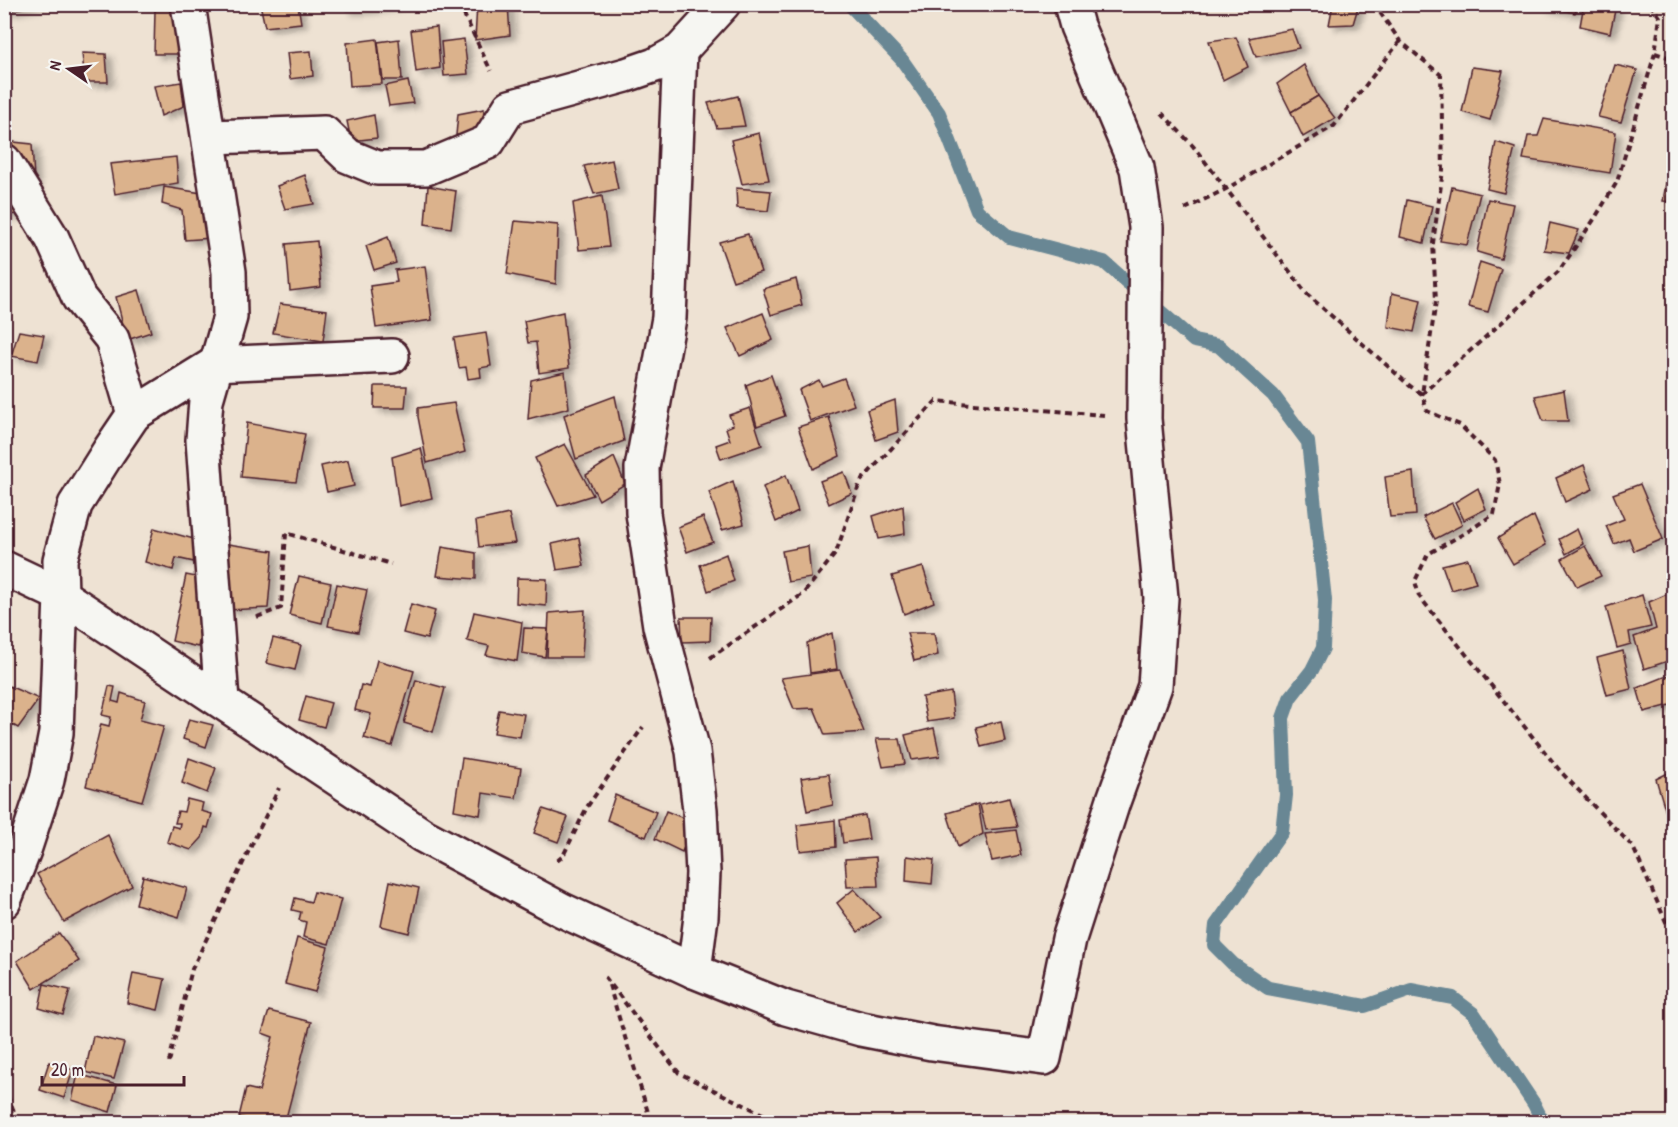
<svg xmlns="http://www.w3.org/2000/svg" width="1678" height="1127" font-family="'Patrick Hand',sans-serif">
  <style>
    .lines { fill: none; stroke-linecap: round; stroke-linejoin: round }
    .stream { stroke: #698794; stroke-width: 14 }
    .building { fill: #dbb28c; stroke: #4a1f2b; stroke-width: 1.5; filter: url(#shadow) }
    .minor-casing { stroke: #4a1f2b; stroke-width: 38 }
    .path { stroke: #4a1f2b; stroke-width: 4; stroke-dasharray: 6 4.5; stroke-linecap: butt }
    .minor { stroke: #f6f6f2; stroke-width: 33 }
  </style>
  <defs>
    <filter id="shadow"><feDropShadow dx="6" dy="4" stdDeviation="3" flood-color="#0004"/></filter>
  </defs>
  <rect width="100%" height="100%" fill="#eee2d3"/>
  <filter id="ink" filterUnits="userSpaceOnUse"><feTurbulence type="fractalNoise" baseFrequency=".0167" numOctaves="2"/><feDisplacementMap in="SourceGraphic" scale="12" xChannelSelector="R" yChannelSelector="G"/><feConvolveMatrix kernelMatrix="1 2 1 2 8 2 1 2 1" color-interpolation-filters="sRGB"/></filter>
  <g filter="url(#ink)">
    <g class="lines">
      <polyline class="stream" points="849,4 902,60 939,113 977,210 1009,237 1104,262 1194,341 1219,346 1273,395 1308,442 1325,600 1323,648 1312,670 1290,698 1283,718 1286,795 1282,832 1216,925 1214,945 1233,964 1268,988 1365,1006 1411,990 1453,998 1474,1014 1534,1104 1543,1122"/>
    </g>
    <g class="building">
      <polygon points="4,4 40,4 5,11"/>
      <polygon points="260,4 298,4 301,23 265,27"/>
      <polygon points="345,4 367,4 367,9 346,10"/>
      <polygon points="367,4 394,4 394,5 367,9"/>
      <polygon points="477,4 508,4 510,35 475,40"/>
      <polygon points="1333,4 1359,4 1353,24 1329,25"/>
      <polygon points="1544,4 1578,4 1575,13 1543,7"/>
      <polygon points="1584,4 1608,4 1616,6 1610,33 1580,26"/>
      <polygon points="188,5 196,54 154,54 155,10"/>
      <polygon points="437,27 440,68 416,72 411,30"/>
      <polygon points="1292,29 1299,48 1256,57 1249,38"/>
      <polygon points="1236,37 1248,67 1223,80 1209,41"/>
      <polygon points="377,39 382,84 350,86 347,43"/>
      <polygon points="399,39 402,80 383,80 378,42"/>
      <polygon points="464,39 468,74 444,76 441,42"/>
      <polygon points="311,51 313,76 290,79 287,53"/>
      <polygon points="82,53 106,54 108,82 85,82"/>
      <polygon points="1304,65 1318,96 1291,112 1277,84"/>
      <polygon points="1615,65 1637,70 1621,122 1598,117"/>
      <polygon points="1472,67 1503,71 1490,120 1462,112"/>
      <polygon points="408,81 413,103 389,106 385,86"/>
      <polygon points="181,82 184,106 161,116 154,86"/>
      <polygon points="738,96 745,126 717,128 708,103"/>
      <polygon points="1318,96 1335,118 1303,137 1291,112"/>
      <polygon points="484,109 482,135 456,135 458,114"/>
      <polygon points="374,115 377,138 351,141 347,121"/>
      <polygon points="1544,119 1616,132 1610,173 1523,159 1528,136 1538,136"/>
      <polygon points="759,133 769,180 742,184 731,140"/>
      <polygon points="4,141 32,144 36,213 4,215"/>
      <polygon points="1496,142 1515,148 1504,193 1487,189"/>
      <polygon points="1672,148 1674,202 1663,201"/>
      <polygon points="176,157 178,183 115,194 110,164"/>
      <polygon points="612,160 618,189 594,194 584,166"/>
      <polygon points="305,175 314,204 285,209 277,186"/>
      <polygon points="428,186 456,191 451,228 425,224"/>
      <polygon points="164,187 208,194 212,238 185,240 182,210 162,204"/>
      <polygon points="1452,187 1480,194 1467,245 1440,241"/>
      <polygon points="736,188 771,191 768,211 737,208"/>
      <polygon points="602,196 609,247 579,250 573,203"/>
      <polygon points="1488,199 1513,204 1501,259 1477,252"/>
      <polygon points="1407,200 1432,206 1424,243 1400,237"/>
      <polygon points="515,221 558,225 556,284 507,274"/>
      <polygon points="1550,223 1579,230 1569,253 1544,250"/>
      <polygon points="748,234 761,272 733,281 719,242"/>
      <polygon points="388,237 396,263 374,270 366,246"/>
      <polygon points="317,241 321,287 290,291 286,244"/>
      <polygon points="1480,262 1501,269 1488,312 1468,307"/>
      <polygon points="425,266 432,320 376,328 370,286 397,282 395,270"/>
      <polygon points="796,279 802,305 771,315 763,289"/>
      <polygon points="139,290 151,332 127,340 116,297"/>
      <polygon points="1392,293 1421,300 1414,332 1388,327"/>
      <polygon points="280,304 327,310 323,341 273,333"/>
      <polygon points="563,312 569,368 539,373 536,342 528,343 524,321"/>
      <polygon points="763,313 773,340 740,356 727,328"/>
      <polygon points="19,331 44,335 38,361 11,356"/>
      <polygon points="486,333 491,366 480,368 481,377 468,379 466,367 459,368 454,338"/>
      <polygon points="565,372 569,408 528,419 531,380"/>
      <polygon points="771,375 785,416 757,426 746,385"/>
      <polygon points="844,378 854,405 810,421 799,390 819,380 822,386"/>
      <polygon points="375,386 407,386 405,408 374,408"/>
      <polygon points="1564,390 1568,421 1543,421 1535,396"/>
      <polygon points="615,396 624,441 576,459 564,415"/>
      <polygon points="895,400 898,432 876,440 867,410"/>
      <polygon points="454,403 465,452 427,463 418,417 418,408"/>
      <polygon points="750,408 762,445 721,459 716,445 730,440 726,428 733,425 729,415"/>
      <polygon points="829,417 840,456 813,469 798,427"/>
      <polygon points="247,423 305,434 296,482 241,477"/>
      <polygon points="565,444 593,495 558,506 535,458"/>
      <polygon points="421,448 432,498 399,506 392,457"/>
      <polygon points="614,457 625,484 599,500 586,475"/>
      <polygon points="348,460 354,486 327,492 321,466"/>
      <polygon points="1584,465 1593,489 1565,502 1556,478"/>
      <polygon points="844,472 852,493 829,504 820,481"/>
      <polygon points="1413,472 1416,515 1390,517 1385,477"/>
      <polygon points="786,475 798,511 776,522 763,487"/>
      <polygon points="733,481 744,524 722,530 709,492"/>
      <polygon points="1640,484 1663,539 1634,551 1629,538 1614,544 1606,526 1624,519 1613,494"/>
      <polygon points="1478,488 1486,509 1464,520 1455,502"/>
      <polygon points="1452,503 1462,525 1435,539 1423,517"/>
      <polygon points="903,506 905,534 879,539 873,516"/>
      <polygon points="509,514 515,543 479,547 476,521"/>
      <polygon points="1534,516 1546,545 1513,564 1498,538"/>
      <polygon points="703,517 713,542 687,552 678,527"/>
      <polygon points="154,528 201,541 194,562 176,558 173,570 145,562"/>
      <polygon points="1577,529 1583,544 1566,554 1559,539"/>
      <polygon points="579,538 584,566 557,570 552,544"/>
      <polygon points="228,544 273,551 268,608 228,610"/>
      <polygon points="808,546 811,578 788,582 782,551"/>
      <polygon points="1585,546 1601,576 1577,587 1562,559"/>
      <polygon points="442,547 476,553 476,579 437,576"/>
      <polygon points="726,554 734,581 708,591 700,565"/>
      <polygon points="1468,559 1476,583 1451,590 1442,565"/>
      <polygon points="923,567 934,602 904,614 892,576"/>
      <polygon points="186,575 211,580 198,647 172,641"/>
      <polygon points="299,576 331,583 322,623 289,615"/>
      <polygon points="517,578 547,579 546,606 516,603"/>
      <polygon points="337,584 367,590 358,632 328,626"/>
      <polygon points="1674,591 1674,659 1644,669 1634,637 1656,629 1649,602"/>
      <polygon points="1642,595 1651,627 1629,632 1631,644 1617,648 1606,607"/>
      <polygon points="411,604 435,611 427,639 403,633"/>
      <polygon points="585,610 582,657 547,657 549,613"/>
      <polygon points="474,612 522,622 517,661 486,655 489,646 467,641"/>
      <polygon points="681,617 711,617 710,641 682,642"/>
      <polygon points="524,628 548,629 545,657 522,653"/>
      <polygon points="832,633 837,669 810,673 807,643"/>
      <polygon points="907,633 934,633 938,655 914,661"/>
      <polygon points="273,638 301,645 295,670 266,663"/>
      <polygon points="1623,651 1631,689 1607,695 1597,658"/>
      <polygon points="377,660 414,671 392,746 364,738 371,714 355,710 361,685 370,687"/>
      <polygon points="840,670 864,732 825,735 814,708 794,709 781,678"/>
      <polygon points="1674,673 1674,704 1644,712 1637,688"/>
      <polygon points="416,680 445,688 433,732 404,723"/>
      <polygon points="9,686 39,699 18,728 4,720 4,691"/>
      <polygon points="109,686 115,687 112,701 119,703 121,693 145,701 140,720 164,726 142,801 86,786 101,724 109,726 111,717 102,715"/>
      <polygon points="951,692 954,718 927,722 922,697"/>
      <polygon points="306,696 331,703 324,727 299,720"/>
      <polygon points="499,710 524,714 520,737 494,733"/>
      <polygon points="189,719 213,725 206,747 183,739"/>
      <polygon points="1001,721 1005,741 981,747 976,727"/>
      <polygon points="934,728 940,756 912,760 905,735"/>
      <polygon points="876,739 900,739 905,764 883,767"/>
      <polygon points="189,758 216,768 207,793 182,783"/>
      <polygon points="462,758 521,768 516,798 483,793 480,815 454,810"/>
      <polygon points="1674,770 1674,824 1670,826 1656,779"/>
      <polygon points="829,774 833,805 807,811 801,778"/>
      <polygon points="615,795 656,812 646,837 607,820"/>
      <polygon points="1009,798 1017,827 986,830 980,805"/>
      <polygon points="187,799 203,803 201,811 212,814 208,828 205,827 202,838 191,850 167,842 172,826 179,828 180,823 175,823 178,811 184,812"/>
      <polygon points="978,804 983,834 958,847 947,813"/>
      <polygon points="543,809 568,817 558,842 534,833"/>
      <polygon points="666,811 693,822 682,852 655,839"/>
      <polygon points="865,815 869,839 843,843 840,820"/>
      <polygon points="835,820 836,847 800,851 797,825"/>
      <polygon points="1016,830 1021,855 992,861 985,834"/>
      <polygon points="108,835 132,886 64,922 37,874"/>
      <polygon points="907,856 934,860 932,884 906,881"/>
      <polygon points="876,857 878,886 847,887 845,859"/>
      <polygon points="143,876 187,888 179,917 136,904"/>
      <polygon points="390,881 419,888 409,933 381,926"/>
      <polygon points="854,889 880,917 858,932 837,903"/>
      <polygon points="314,892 341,899 329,944 303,937 306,922 299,920 301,912 292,910 295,898 311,902"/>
      <polygon points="59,933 79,961 34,989 17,961"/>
      <polygon points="297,938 328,947 315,992 285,984"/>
      <polygon points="133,973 165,979 158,1010 127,1003"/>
      <polygon points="44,984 70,990 63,1015 39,1008"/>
      <polygon points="269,1011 311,1022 285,1122 247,1122 247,1119 239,1117 246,1088 259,1091 273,1037 262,1033"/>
      <polygon points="93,1036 124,1043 114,1079 85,1072"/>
      <polygon points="49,1062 73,1070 64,1098 40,1090"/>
      <polygon points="78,1074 117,1085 110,1112 72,1100"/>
    </g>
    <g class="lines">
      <g class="minor-casing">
        <g id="minor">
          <polyline points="188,4 229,272 230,317 206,400 203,440 222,701"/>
          <polyline points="680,51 669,318 642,468 643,513 660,626 693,751 700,810 703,873 701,917 694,971"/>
          <polyline points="210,137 324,133 348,156 377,168 426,168 488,142 510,107 626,75 655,65 680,51 723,4"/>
          <polyline points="4,161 52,238 79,298 112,339 134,414 215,364 392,356"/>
          <polyline points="4,568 61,595 422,835 562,910 694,971 786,1008 861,1029 932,1043 1044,1058 1069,939 1113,802 1155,686 1161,598 1144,419 1146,227 1137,168 1077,26 1071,4"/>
          <polyline points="4,901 24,850 47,780 56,733 61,595 60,560 75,505 109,451 134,414"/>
        </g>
      </g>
      <g class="path">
        <polyline points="459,4 491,71"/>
        <polyline points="1650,4 1660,17 1655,53 1617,182 1595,218 1559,271 1422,394 1427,411 1460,425 1495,460 1500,484 1494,514 1470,530 1428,554 1415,581 1419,596 1561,772 1633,847 1674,940"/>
        <polyline points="1655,53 1674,59"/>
        <polyline points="1162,113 1193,146 1308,295 1410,386 1422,394 1436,301 1433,243 1443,170 1441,75 1400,41 1374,4"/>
        <polyline points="1185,209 1226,189 1334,126 1400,41"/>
        <polyline points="257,617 281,608 286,533 391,564"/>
        <polyline points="710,658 803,594 836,553 860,482 936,401 1104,415"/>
        <polyline points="557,861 563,856 587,807 643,727"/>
        <polyline points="605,977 679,1073 779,1122"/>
        <polyline points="609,985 651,1122"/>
        <polyline points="169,1062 192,969 279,788"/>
        <polyline points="4,1086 18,1122"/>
      </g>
      <use href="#minor" class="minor"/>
    </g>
  </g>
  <rect width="1678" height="1127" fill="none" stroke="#f6f6f2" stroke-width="24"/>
  <rect x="12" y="12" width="1654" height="1103" fill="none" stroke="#4a1f2b" stroke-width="2" filter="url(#ink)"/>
  <g transform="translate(69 69) rotate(284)" stroke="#f6f6f2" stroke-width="4.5" paint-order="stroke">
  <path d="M0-4.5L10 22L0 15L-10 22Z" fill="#4a1f2b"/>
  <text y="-9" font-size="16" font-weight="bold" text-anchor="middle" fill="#4a1f2b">N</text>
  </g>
  <path d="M42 1076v9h142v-9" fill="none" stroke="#4a1f2b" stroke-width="3"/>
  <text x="51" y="1076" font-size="18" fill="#4a1f2b" stroke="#f6f6f2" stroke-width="4.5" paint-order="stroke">20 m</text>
</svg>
